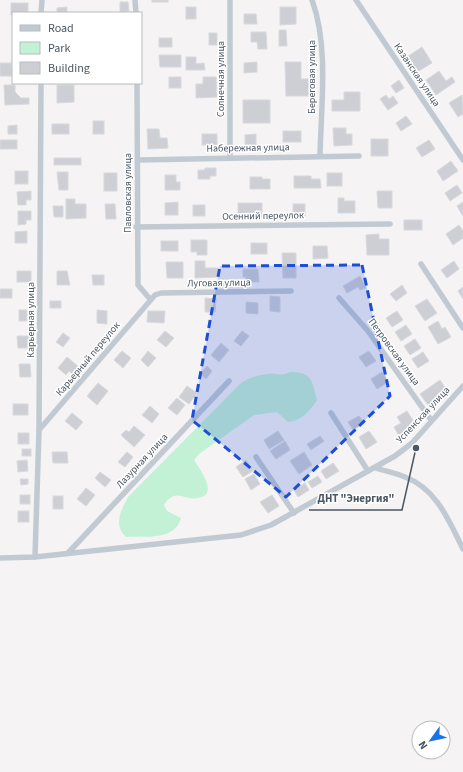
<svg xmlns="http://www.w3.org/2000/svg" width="463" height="772" font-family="'Source Sans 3',sans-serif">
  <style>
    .green { fill: #c3f1d5 }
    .building { fill: #cdcfd5; stroke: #d7d9de }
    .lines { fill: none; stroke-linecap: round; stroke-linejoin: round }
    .street { stroke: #c1cad2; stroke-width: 5.5 }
    .marked { fill: #1d4ed8; fill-opacity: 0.2; stroke: #1d4ed8; stroke-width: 3; stroke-dasharray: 8 5; stroke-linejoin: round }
    .labels { text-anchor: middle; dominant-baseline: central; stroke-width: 3; stroke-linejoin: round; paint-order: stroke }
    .street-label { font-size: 10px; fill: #4a5661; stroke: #fff }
    .leader { fill: none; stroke: #4a5661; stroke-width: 1.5 }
    .callout-dot { fill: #4a5661; stroke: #fff; stroke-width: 1.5 }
    .callout-label { font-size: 11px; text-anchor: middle; font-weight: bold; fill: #4a5661; stroke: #fff; stroke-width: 3; stroke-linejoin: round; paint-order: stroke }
  </style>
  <rect width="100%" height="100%" fill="#f5f3f3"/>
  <path class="green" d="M290,372C313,372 312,382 317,400C310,411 301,421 288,422L277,412L254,415L199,454L194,460C199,468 220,495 198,498C184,501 176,487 164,505L167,511L181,518C175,541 145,536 126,537C113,525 121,510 128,497L240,384C247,378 259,375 268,374C277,373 280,377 290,372Z"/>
  <g class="building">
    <rect x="152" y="0" width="16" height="2"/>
    <polygon points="120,2 128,2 129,11 120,12"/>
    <polygon points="11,3 28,3 28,13 13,13 11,15"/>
    <polygon points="67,7 67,13 57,13 57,8"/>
    <rect x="186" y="7" width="10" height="12"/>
    <polygon points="280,7 296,7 296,24 280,25"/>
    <polygon points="244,14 256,14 257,24 244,24"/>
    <polygon points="279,30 286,30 287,46 279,46"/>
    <polygon points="251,32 266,32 267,49 258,49 257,42 251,42"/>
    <rect x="209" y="33" width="8" height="12"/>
    <rect x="159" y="38" width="13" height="9"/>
    <polygon points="422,47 432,63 417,72 407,57"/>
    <polygon points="159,55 181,55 181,67 160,67"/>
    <polygon points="186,57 196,57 196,64 204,63 205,70 186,70"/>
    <polygon points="257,62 257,72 244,73 244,63"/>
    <polygon points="285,62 301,62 301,79 309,79 309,96 286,96"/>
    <polygon points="0,63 11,63 12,76 0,76"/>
    <polygon points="439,71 446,81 452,77 455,82 436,95 426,80"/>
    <rect x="169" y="77" width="12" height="11"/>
    <polygon points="203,77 216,77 217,97 196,98 196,84 203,84"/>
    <polygon points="399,80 404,88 396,93 391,86"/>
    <polygon points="4,85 15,85 15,92 21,98 29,98 29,104 5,105"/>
    <polygon points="57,85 74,85 74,102 57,103"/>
    <polygon points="344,92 360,92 360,111 332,111 332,100 344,100"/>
    <polygon points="386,95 389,99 393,96 398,103 388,110 380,99"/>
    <polygon points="462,95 463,114 458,117 449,103"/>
    <rect x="243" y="100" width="27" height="23"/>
    <polygon points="406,116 412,124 401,131 396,123"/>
    <rect x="93" y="121" width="11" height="13"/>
    <rect x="52" y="124" width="17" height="10"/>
    <polygon points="17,125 17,134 8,134 8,126"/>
    <polygon points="333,128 346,128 346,134 352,134 352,145 334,146"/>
    <polygon points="147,129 159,129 160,138 167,138 168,148 148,149"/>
    <rect x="283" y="131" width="18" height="11"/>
    <rect x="202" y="134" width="15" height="11"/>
    <polygon points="256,134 256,148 245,148 245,135"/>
    <rect x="371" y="139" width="17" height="17"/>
    <rect x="0" y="140" width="17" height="9"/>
    <polygon points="429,140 435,149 422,157 416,148"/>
    <rect x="54" y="158" width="27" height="7"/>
    <polygon points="451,161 458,171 443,181 437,171"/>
    <polygon points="205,168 216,168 216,176 210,176 210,179 198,179 198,170 205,170"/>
    <rect x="15" y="171" width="13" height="13"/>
    <polygon points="57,172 68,172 68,190 59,190"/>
    <rect x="104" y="173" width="13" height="18"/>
    <rect x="327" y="173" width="15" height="13"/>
    <polygon points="165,175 176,175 176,182 180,182 180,190 165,190"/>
    <polygon points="294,176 311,176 311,179 320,179 321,188 294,188"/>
    <polygon points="250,177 262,177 262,179 270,179 270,189 250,189"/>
    <polygon points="457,185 462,193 450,201 445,193"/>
    <polygon points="31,191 31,200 26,200 26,205 18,205 17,192"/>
    <polygon points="377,191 392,191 392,208 378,208"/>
    <polygon points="338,198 344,198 344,201 355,201 355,213 338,213"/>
    <polygon points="66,199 75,199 75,204 86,204 86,218 66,219"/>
    <polygon points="178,202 178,215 165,215 165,203"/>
    <polygon points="463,202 463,216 457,206"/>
    <polygon points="238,203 262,203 262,217 238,218"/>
    <polygon points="105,204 115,204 116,219 106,219"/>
    <rect x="293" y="204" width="12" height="12"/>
    <rect x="193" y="205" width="12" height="11"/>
    <polygon points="53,206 63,206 63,217 54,217"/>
    <polygon points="18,211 31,211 31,220 26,220 26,224 18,225"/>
    <rect x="404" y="220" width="18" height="10"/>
    <polygon points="459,225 463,231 463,238 453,245 446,234"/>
    <polygon points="27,231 27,243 15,243 15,232"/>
    <polygon points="379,234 379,239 389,239 389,255 367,255 366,235"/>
    <polygon points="191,240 207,240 207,255 197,255 197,252 191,252"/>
    <rect x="161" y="241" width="17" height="10"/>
    <rect x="251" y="243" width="16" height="11"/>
    <polygon points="313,246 327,246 328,258 313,259"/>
    <polygon points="282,253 296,253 296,278 283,278"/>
    <polygon points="195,261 205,261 205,268 218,268 218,277 195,278"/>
    <polygon points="454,261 459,269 447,278 441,270"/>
    <polygon points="166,262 183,262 183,278 167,278"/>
    <polygon points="243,269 258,269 259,282 246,282 246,277 243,277"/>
    <rect x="17" y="271" width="14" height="11"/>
    <polygon points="57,271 67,271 70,285 57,285"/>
    <polygon points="92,275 104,275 104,285 93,285"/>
    <polygon points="360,276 366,288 360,290 358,287 347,293 343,286"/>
    <polygon points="402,285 407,293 396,301 390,294"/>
    <polygon points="463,287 463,299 458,291"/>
    <rect x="0" y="289" width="12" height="9"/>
    <polygon points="270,296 280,297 280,312 270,311"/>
    <polygon points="205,298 216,299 215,312 205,312"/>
    <polygon points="427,299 437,313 425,321 415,306"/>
    <rect x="50" y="301" width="11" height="7"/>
    <polygon points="246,302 258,303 258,314 246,313"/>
    <rect x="19" y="310" width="8" height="11"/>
    <polygon points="97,310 107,311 107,324 97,323"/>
    <polygon points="148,311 165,311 164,323 147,322"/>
    <polygon points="397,311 403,320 392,327 386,318"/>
    <polygon points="438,321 442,329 445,327 451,337 438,344 428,327"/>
    <polygon points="406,325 412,334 401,341 395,332"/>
    <polygon points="165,331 174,338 166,347 157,340"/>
    <polygon points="242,331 249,336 241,346 234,341"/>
    <polygon points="63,333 70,338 63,347 56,342"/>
    <polygon points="17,336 29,336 29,348 18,348"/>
    <polygon points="415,339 421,348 410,355 404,346"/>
    <polygon points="221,343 229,350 219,362 211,355"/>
    <polygon points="122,351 131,358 123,368 114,360"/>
    <polygon points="148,351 156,358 148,367 141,360"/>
    <polygon points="369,351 376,361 366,367 359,357"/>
    <polygon points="423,352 429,361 418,368 412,359"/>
    <polygon points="67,357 79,367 73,375 69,371 66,375 58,368"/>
    <polygon points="19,364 30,364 31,377 20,377"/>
    <polygon points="207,366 212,371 206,379 200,374"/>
    <polygon points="382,372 388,382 377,389 371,379"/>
    <polygon points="440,380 448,392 436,399 438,403 430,408 420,394"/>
    <polygon points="98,383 108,391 97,405 87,396"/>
    <polygon points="187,386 197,393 189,404 179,397"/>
    <polygon points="177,398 185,405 177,415 168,408"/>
    <rect x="13" y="404" width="15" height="11"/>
    <polygon points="150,406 159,414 152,423 142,415"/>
    <polygon points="407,411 416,425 399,436 394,427 401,423 397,417"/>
    <polygon points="72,413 83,422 76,430 65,421"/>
    <polygon points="359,416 364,423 353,430 348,422"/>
    <polygon points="134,426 145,435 134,447 121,435 126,430 129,432"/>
    <polygon points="278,431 284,440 269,449 264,440"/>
    <polygon points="369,431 377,442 366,449 359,437"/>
    <rect x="18" y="433" width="11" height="11"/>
    <polygon points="320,436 324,441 311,450 307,444"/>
    <polygon points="285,441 290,450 276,459 270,451"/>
    <rect x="22" y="449" width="9" height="7"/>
    <polygon points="52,452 67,452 68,463 53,463"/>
    <polygon points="127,452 133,457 125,467 118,462"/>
    <polygon points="304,452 312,465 299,474 290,461"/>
    <polygon points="27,460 28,471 18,472 17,461"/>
    <polygon points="246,460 253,471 243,477 236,467"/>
    <polygon points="333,463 339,471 326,479 321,471"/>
    <polygon points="100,472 111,480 105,487 95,478"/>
    <polygon points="254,474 260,484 251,490 245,479"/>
    <polygon points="318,476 322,482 312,488 308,482"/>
    <polygon points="20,479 28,479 28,484 21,485"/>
    <polygon points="305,483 309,490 298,497 294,490"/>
    <polygon points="86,488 95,495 86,506 77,499"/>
    <rect x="20" y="495" width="10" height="9"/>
    <polygon points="272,495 279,506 268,513 260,502"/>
    <rect x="53" y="496" width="10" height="13"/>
    <rect x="18" y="511" width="11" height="11"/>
  </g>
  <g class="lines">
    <g class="street">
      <polyline points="135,0 136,13"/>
      <polyline points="230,0 230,158"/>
      <path d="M312,0C329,46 321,106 320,156"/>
      <polyline points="356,0 463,160"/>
      <polyline points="41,13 42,0"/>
      <polyline points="137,83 138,285 150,299"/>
      <polyline points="138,160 359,156"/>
      <polyline points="136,227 390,224"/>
      <polyline points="421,264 463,328"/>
      <polyline points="339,298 368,331 431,420"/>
      <polyline points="331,413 368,471"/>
      <polyline points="39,430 155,295 161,293 291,291"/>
      <polyline points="256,457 294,513"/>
      <path d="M376,468C385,471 396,473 405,477C437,489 449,521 463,549"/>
      <polyline points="68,553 229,381"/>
      <polyline points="35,557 39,430 41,83"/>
      <polyline points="0,558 35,557 241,535 271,525 395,456 412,443 463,386"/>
    </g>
  </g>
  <path class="marked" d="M362,265L390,396L286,497L192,420L220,266Z"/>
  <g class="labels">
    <g class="street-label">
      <text transform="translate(417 75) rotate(56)">Казанская улица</text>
      <text transform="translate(312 77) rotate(-90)">Береговая улица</text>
      <text transform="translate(221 79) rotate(-90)">Солнечная улица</text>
      <text transform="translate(248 148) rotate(-1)">Набережная улица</text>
      <text transform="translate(128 193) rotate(-90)">Павловская улица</text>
      <text transform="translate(263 216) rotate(-1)">Осенний переулок</text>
      <text transform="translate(219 283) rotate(-1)">Луговая улица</text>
      <text transform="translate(31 320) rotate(-90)">Карьерная улица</text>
      <text transform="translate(394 352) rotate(54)">Петровская улица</text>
      <text transform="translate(88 359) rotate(-50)">Карьерный переулок</text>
      <text transform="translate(423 415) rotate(-47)">Успенская улица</text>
      <text transform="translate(142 461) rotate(-47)">Лазурная улица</text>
    </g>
  </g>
  <path class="leader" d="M416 448L402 510H309"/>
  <circle class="callout-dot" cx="416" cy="448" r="4"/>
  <g class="callout-label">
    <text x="356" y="502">ДНТ "Энергия"</text>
  </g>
  <rect x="12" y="12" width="130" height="72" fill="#ffffff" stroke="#b7bbc0"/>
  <rect x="20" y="25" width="20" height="6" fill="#c1cad2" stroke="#b7bbc0"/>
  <text x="48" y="32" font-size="12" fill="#4a5661">Road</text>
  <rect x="20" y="42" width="20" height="12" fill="#c3f1d5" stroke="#b7bbc0"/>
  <text x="48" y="52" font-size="12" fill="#4a5661">Park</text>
  <rect x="20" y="62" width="20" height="12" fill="#cdcfd5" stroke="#b7bbc0"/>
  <text x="48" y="72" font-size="12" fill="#4a5661">Building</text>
  <g transform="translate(431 740) rotate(237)"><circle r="19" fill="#ffffff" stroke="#b7bbc0"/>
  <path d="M0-3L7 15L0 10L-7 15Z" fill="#1a73e8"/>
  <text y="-6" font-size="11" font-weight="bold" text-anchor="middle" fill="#4a5661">N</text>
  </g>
</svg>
